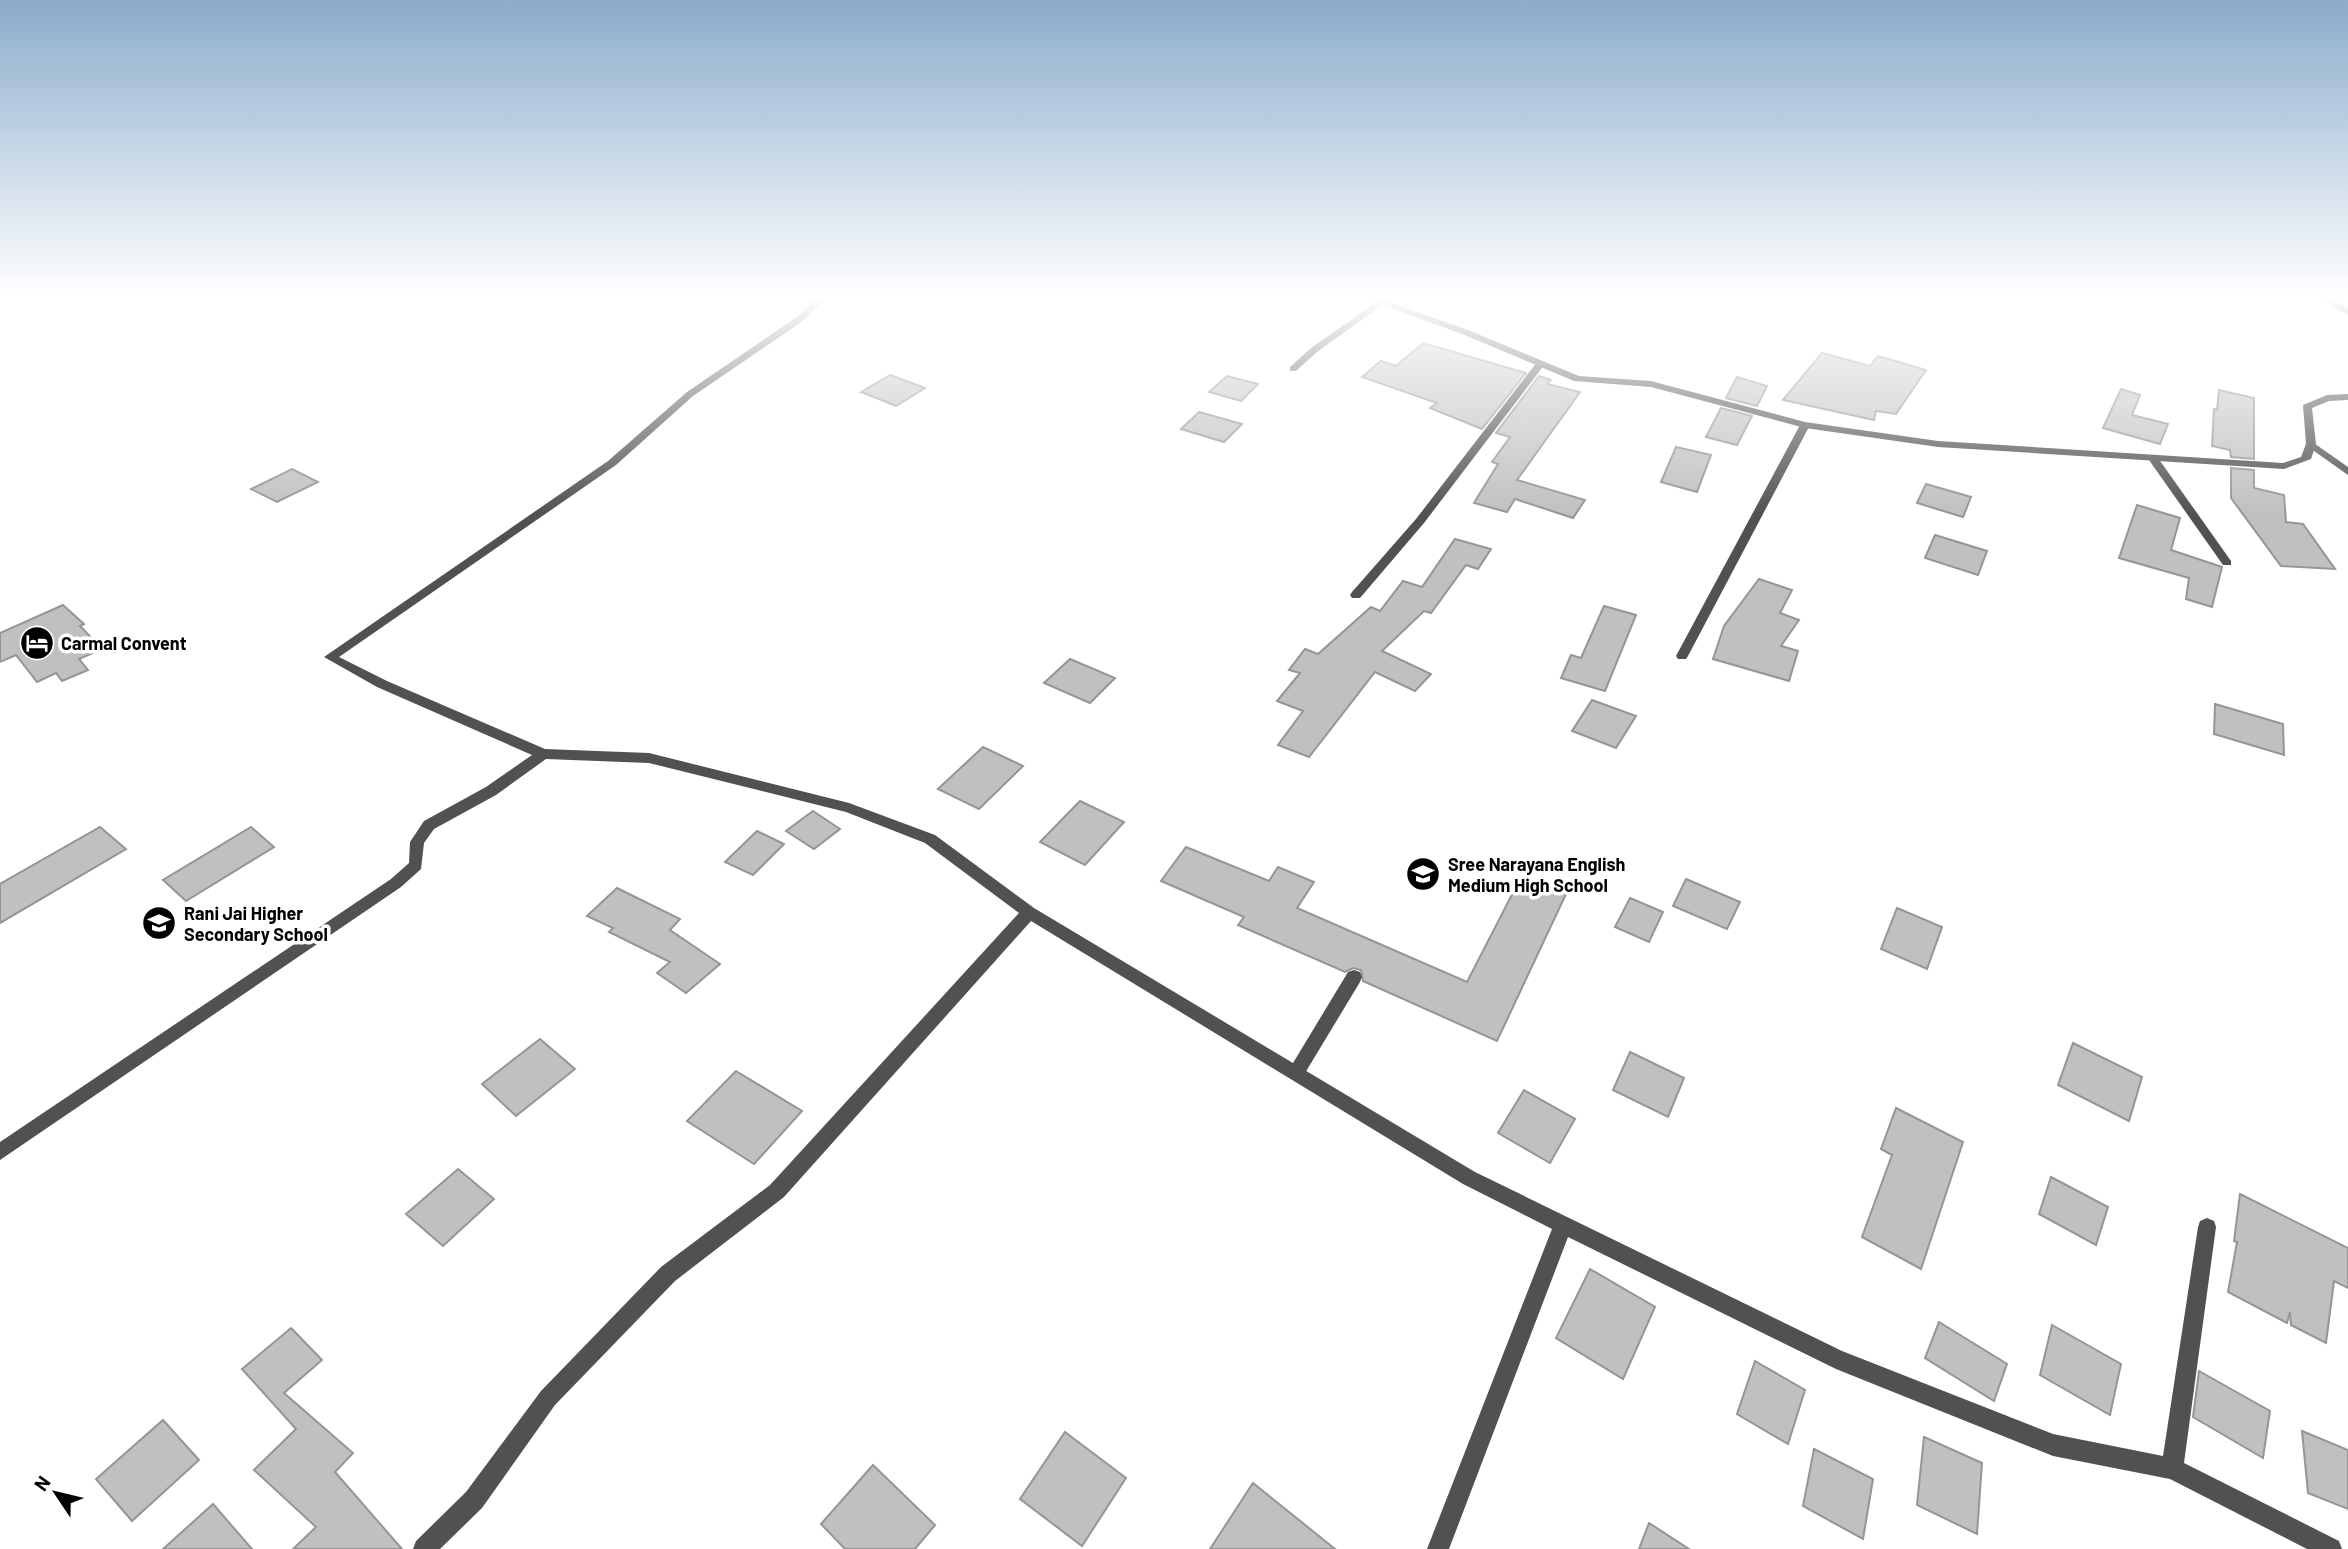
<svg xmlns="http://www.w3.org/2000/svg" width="2348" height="1549" font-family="Barlow,sans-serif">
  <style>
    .building { fill: #c0c0c0; stroke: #959595; stroke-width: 2 }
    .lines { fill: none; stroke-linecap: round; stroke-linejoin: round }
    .service { fill: #515151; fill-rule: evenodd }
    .minor { fill: #515151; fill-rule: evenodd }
    .tertiary { fill: #515151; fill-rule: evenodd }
    .secondary { fill: #1e1e1e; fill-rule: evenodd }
    .labels { text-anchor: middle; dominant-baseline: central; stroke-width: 7; stroke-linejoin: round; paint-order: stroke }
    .poi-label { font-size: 18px; font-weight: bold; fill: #000; stroke: #fff; text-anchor: start }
  </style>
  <rect width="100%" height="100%" fill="#fff"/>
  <g class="building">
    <polygon points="1423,343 1488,362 1526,373 1482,429 1430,408 1437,403 1362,377 1381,361 1396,366"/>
    <polygon points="1822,353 1870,366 1878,356 1926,370 1896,414 1876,411 1874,420 1783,400"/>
    <polygon points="890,375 925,388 896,406 861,392"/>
    <polygon points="1227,376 1258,384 1241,401 1209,392"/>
    <polygon points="1539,376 1551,380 1547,384 1580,392 1517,480 1585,500 1573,518 1515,499 1507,512 1474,503 1498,464 1492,462 1510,437 1496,433"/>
    <polygon points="1737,377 1767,386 1757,406 1726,398"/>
    <polygon points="2121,389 2140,395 2132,415 2168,424 2160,444 2103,428"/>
    <polygon points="2219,390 2254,398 2254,459 2231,457 2230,450 2212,446 2214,409 2217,410"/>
    <polygon points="1721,408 1752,416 1737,445 1706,437"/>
    <polygon points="1199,412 1242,424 1224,442 1181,429"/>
    <polygon points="1676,447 1711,455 1697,492 1661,482"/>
    <polygon points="2231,468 2254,470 2254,488 2284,495 2286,522 2303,524 2335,569 2281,566 2231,498"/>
    <polygon points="292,469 318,482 277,502 251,489"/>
    <polygon points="1926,484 1971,497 1963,517 1917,503"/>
    <polygon points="2137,505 2180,518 2171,550 2222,567 2212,607 2186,599 2189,578 2119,558"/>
    <polygon points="1935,535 1987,551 1978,575 1925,558"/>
    <polygon points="1455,539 1491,549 1478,569 1466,565 1431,613 1424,611 1382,651 1431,674 1415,691 1375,672 1309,757 1278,745 1303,711 1277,701 1300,673 1289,670 1305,649 1318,654 1371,607 1380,611 1403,581 1422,587"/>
    <polygon points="1759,579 1792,590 1780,613 1799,620 1781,646 1798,651 1789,681 1713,659 1724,626"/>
    <polygon points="63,605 84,624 80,626 102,649 79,659 88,670 62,681 56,673 37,682 16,655 0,662 0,633"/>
    <polygon points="1604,606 1636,615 1605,691 1561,678 1571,655 1581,658"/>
    <polygon points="1070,659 1115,678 1090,703 1044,683"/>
    <polygon points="1592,700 1636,716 1616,748 1572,731"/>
    <polygon points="2215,704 2283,724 2284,755 2214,734"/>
    <polygon points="983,747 1023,766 979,809 938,789"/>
    <polygon points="1080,801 1124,822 1085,865 1040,842"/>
    <polygon points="813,811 840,829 814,849 786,831"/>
    <polygon points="100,827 126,849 0,923 0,884"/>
    <polygon points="251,827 274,847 186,901 163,880"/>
    <polygon points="757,831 784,844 753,875 725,862"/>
    <polygon points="1186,847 1269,881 1278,867 1314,882 1297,908 1467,982 1521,877 1566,894 1497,1041 1363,981 1361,970 1353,968 1345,972 1238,925 1244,917 1161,881"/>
    <polygon points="1686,879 1740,902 1727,929 1673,906"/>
    <polygon points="617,888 680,919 670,930 720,964 686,993 657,973 670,962 609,932 613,928 587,916"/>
    <polygon points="1630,898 1663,912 1649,942 1615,927"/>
    <polygon points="1897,908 1942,927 1927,969 1881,949"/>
    <polygon points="540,1039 575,1069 516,1116 482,1084"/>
    <polygon points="2073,1043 2142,1077 2129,1121 2058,1085"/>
    <polygon points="1630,1052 1684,1078 1668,1117 1613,1090"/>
    <polygon points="736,1071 802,1111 754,1164 687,1121"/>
    <polygon points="1524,1090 1575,1119 1550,1163 1498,1133"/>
    <polygon points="1896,1108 1963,1142 1921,1269 1862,1237 1892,1155 1881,1149"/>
    <polygon points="458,1169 494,1199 443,1246 406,1214"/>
    <polygon points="2051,1177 2108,1207 2096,1245 2039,1214"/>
    <polygon points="2240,1194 2348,1248 2348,1288 2334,1281 2326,1343 2291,1325 2290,1312 2287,1323 2228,1292 2237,1242 2234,1241"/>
    <polygon points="1590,1269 1655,1307 1623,1379 1556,1338"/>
    <polygon points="1939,1322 2007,1364 1994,1401 1925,1358"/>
    <polygon points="2052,1325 2121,1364 2110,1415 2040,1375"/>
    <polygon points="291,1328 322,1360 284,1393 353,1453 335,1472 402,1549 293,1549 316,1527 254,1470 296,1429 242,1369"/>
    <polygon points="1755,1361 1805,1390 1788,1444 1737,1414"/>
    <polygon points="2199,1371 2270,1411 2263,1458 2193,1417"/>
    <polygon points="163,1420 199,1460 132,1521 96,1479"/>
    <polygon points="2302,1431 2348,1450 2348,1509 2308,1493"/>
    <polygon points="1065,1432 1126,1478 1082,1546 1020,1499"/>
    <polygon points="1924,1437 1982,1463 1977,1534 1917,1505"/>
    <polygon points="1814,1449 1873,1479 1863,1539 1803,1506"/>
    <polygon points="873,1465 935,1525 915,1549 845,1549 821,1524"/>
    <polygon points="1253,1483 1335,1549 1210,1549"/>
    <polygon points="213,1504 252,1549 163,1549"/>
    <polygon points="1649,1523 1689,1549 1639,1549"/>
  </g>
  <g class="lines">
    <polygon class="service" points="1354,970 1360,972 1362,977 1360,982 1302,1078 1296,1081 1290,1078 1287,1073 1290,1068 1348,972"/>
    <g class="minor">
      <polygon points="817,297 827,297 803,321 693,396 616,465 339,657 387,681 545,749 649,753 849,803 935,835 1034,908 1475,1172 1842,1351 2053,1434 2163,1456 2198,1227 2200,1221 2207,1218 2214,1221 2216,1227 2184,1463 2339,1541 2342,1549 2307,1549 2170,1479 2053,1456 1836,1369 1568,1237 1449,1549 1427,1549 1552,1229 1463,1184 1031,921 784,1197 675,1281 555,1405 482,1508 440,1549 413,1549 416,1541 466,1492 541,1391 661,1267 770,1185 1019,913 925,843 846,812 649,763 546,759 496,795 434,829 424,843 421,869 401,887 0,1160 0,1142 391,879 409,863 410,842 424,821 486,787 532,755 377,687 324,657 608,461 687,392 797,317"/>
      <polygon points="1378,301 1385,303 1317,352 1296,371 1290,371 1290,367 1311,348"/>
      <polygon points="1537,362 1545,364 1424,523 1360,598 1352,598 1350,595 1352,592 1416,519"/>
      <polygon points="1805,422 1810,425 1688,656 1686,659 1678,659 1676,656 1800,425"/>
      <polygon points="2311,441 2348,467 2348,475 2307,446 2306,444"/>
      <polygon points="2154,457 2158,458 2231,561 2231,565 2223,565 2149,460"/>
    </g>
    <polygon class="tertiary" points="1361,297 1375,297 1468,330 1579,376 1651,381 1805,422 1938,441 2283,463 2301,457 2306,444 2303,405 2327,395 2348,394 2348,400 2329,401 2312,408 2316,444 2311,459 2284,469 1938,447 1805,428 1651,387 1574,381 1462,334"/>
    <polygon class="secondary" points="2317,297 2328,297 2348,308 2348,315"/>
  </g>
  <linearGradient id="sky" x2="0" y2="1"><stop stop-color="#8baccb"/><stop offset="0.58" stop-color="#fff"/><stop offset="1" stop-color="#fff" stop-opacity="0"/></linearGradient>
  <rect width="2348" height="514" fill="url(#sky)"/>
  <defs>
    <g id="hotel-disc" transform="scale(1.75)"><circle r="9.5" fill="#000" stroke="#fff"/><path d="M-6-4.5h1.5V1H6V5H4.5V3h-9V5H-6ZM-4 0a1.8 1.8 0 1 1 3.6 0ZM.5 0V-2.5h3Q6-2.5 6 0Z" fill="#fff"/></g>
    <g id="school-disc" transform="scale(1.75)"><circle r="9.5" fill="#000" stroke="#fff"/><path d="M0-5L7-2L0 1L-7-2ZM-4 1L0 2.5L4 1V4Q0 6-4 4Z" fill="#fff"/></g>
  </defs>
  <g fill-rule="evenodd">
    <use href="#hotel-disc" x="37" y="643"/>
    <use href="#school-disc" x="1423" y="874"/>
    <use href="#school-disc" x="159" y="923"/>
  </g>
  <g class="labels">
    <g class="poi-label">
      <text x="61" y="643">Carmal Convent</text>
      <text x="1448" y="864">Sree Narayana English<tspan x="1448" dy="21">Medium High School</tspan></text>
      <text x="184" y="913">Rani Jai Higher<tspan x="184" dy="21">Secondary School</tspan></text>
    </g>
  </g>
  <g transform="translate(56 1493) rotate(305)" stroke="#ffffff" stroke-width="5" paint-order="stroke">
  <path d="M0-5L12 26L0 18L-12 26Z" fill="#000000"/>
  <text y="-10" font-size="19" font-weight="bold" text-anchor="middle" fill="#000000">N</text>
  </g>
</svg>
